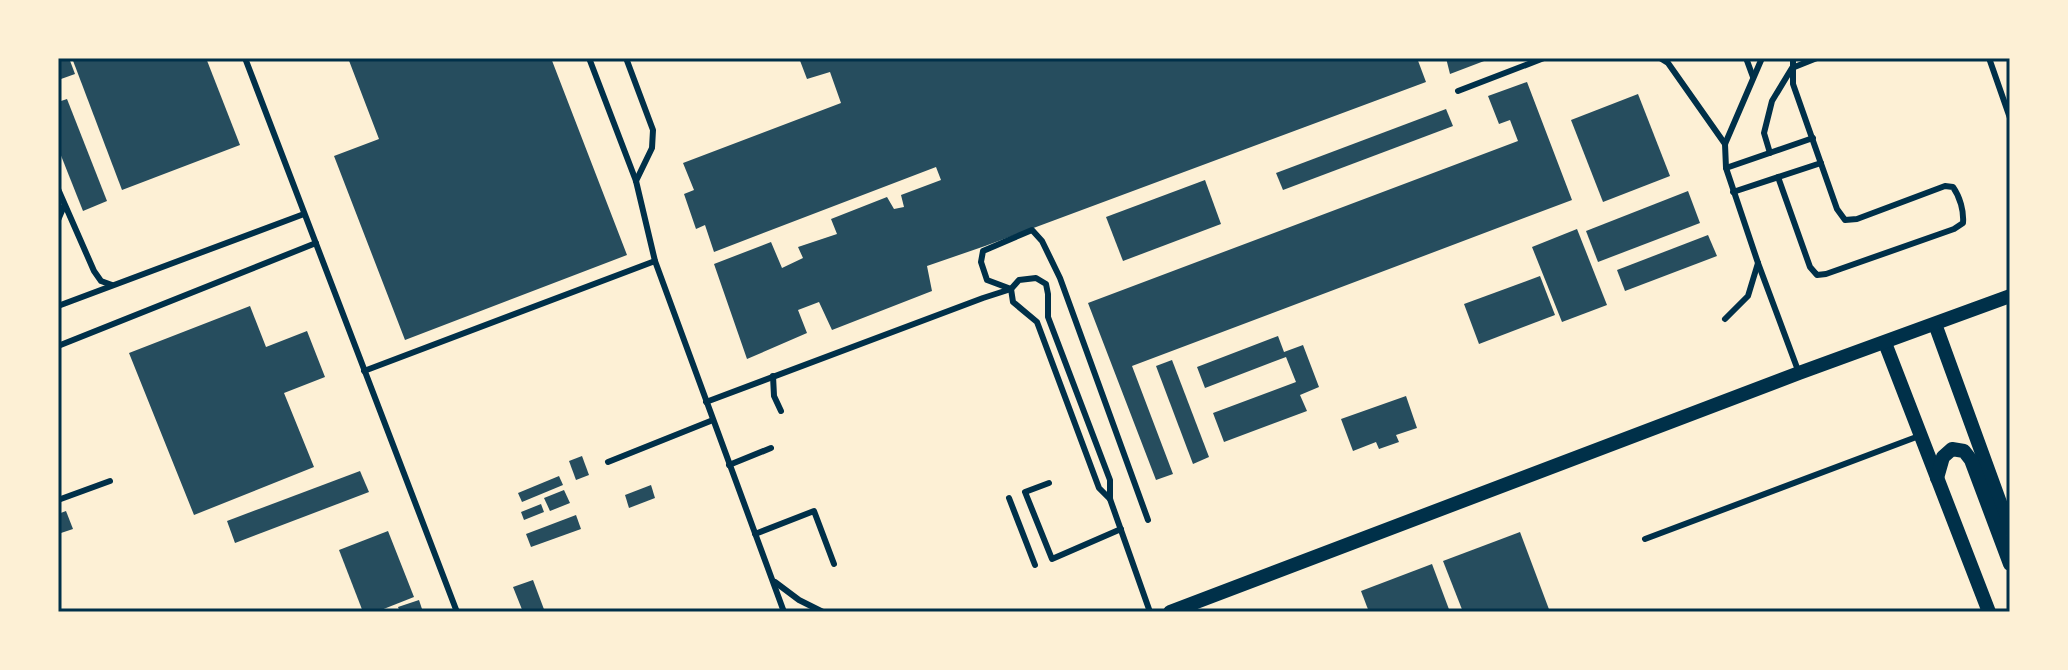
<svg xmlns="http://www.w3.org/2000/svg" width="2068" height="670" font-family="Jost,sans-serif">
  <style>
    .building { fill: #264d5e }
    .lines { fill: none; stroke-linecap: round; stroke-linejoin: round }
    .service { stroke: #003049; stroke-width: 6 }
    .tertiary { stroke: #003049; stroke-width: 14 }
    .neatline { fill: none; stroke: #003049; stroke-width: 3 }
  </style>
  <rect width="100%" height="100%" fill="#fdf0d5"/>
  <g class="building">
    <polygon points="62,58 69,58 75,74 61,79 58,72 58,59"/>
    <polygon points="72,58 206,58 240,145 122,190"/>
    <polygon points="348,58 551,58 627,255 405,340 334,156 379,139"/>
    <polygon points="799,58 1417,58 1426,82 985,246 927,266 932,291 832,330 819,302 798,310 807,333 747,359 714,264 771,242 782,268 803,258 798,247 837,234 831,219 887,197 894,209 904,207 901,195 941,180 936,167 714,252 705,225 696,229 684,194 694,190 683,163 841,103 830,72 807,79"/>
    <polygon points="1446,58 1492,58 1450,74"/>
    <polygon points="1527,82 1572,200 1132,366 1173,474 1156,480 1088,303 1518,141 1510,120 1499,124 1488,96"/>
    <polygon points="1638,94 1670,176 1603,202 1571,120"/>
    <polygon points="67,99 107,201 83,211 58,148 58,102"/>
    <polygon points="1446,109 1453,126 1283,190 1276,173"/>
    <polygon points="1205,180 1221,224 1123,261 1106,217"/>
    <polygon points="1688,191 1700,223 1598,262 1586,231"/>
    <polygon points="1577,229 1607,305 1562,322 1532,247"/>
    <polygon points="1708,235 1717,256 1625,291 1617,270"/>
    <polygon points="1540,276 1555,315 1479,344 1464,304"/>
    <polygon points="250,306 266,347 307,331 325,377 284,393 314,467 194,515 129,353"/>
    <polygon points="1278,336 1284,352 1303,345 1319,387 1300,395 1307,411 1224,442 1213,413 1296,382 1286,357 1205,388 1197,367"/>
    <polygon points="1172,360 1209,457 1193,464 1156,366"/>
    <polygon points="1406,396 1417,428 1396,435 1399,442 1379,449 1376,442 1353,451 1341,419"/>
    <polygon points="582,456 589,475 576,480 569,461"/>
    <polygon points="360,471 369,492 235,543 227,521"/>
    <polygon points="559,476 563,485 522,502 518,493"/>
    <polygon points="651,485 655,498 629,508 625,495"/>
    <polygon points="564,490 570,503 550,511 544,498"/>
    <polygon points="541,504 544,512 524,520 521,512"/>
    <polygon points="66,511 73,529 58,534 58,514"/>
    <polygon points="576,515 581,529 531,547 526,534"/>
    <polygon points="388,531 414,597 376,612 363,612 339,550"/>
    <polygon points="1520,532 1550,612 1463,612 1443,561"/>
    <polygon points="1432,564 1450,612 1369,612 1361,591"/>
    <polygon points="533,580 545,612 523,612 513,587"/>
    <polygon points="419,600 423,612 400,612 398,607"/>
  </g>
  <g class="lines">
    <g class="service">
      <polyline points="245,58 457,612"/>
      <polyline points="589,58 636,181 655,261 784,612"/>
      <polyline points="626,58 653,130 652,148 636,181"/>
      <polyline points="1660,58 1668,63 1725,144"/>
      <polyline points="1746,58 1753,77"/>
      <polyline points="1762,58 1725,144 1726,168 1758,263 1799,373"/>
      <polyline points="1989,58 2010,118"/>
      <polyline points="1458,91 1544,58"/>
      <polyline points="1770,153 1764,133 1772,101 1792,68 1817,58"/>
      <polyline points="1726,168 1813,138"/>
      <path d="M1778,177L1810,267L1817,275L1826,274L1954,229L1963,223C1964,211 1960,197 1953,187L1945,186L1857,219L1845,220L1837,209L1793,84V58"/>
      <polyline points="58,189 94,271 101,281 112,285"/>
      <polyline points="1733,192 1821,163"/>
      <polyline points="58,220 64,206"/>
      <polyline points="1011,289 987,280 981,262 983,251 1032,230 1042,241 1060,278 1148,520"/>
      <polyline points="1011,289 1013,302 1037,322 1099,488 1110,499"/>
      <polyline points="58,306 304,214"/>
      <polyline points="1725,319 1748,296 1758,263"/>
      <polyline points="58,346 316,243"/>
      <polyline points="364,371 655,261"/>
      <polyline points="773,376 774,396 781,411"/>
      <polyline points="706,402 983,298 1011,289 1019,280 1036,278 1046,284 1048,294 1048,317 1110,480 1110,499 1150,612"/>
      <polyline points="608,462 713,420"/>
      <polyline points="729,465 771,448"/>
      <polyline points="1049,483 1025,492 1052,559 1121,529"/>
      <polyline points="1009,498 1035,565"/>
      <polyline points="58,500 110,481"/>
      <polyline points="755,534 814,511 834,564"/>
      <polyline points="1645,539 1919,436"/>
      <polyline points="775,582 799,600 823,612"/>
    </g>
    <g class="tertiary">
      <polyline points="1935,324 2010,530"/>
      <polyline points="1885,343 1989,612"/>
      <polyline points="1937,478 1943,457 1952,449 1964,451 1971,460 2010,564"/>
      <polyline points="1170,612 1799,373 2010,296"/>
    </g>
  </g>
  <rect width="2068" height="670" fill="none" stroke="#fdf0d5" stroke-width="120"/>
  <rect x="60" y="60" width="1948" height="550" class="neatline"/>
</svg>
